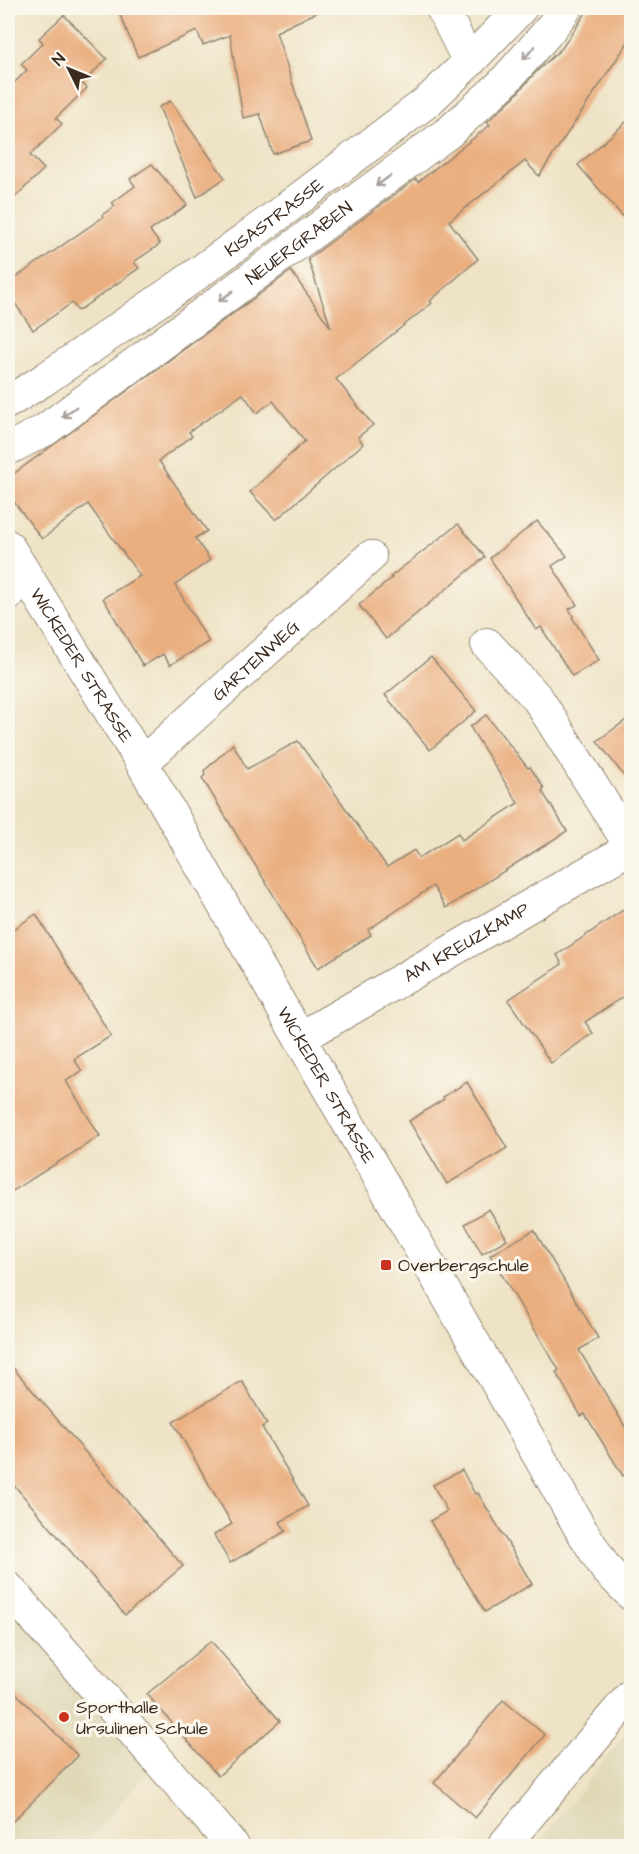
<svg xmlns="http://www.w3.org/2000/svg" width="639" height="1854" font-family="'Architects Daughter',sans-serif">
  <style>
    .built { fill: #dfd8b7 }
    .building { fill: #eaae7f }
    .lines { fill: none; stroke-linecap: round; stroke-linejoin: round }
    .street-casing { stroke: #948672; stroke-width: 34 }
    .street { stroke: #fff; stroke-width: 32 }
    .oneway { stroke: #a79f9a }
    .poi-dot { fill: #c8321e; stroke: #fbf7ec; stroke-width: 2 }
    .labels { text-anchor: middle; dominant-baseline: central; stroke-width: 6; stroke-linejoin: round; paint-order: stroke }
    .street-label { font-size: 18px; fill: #3b2a1e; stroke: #fbf7ec }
    .poi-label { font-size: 18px; fill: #3b2a1e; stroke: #fbf7ec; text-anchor: start }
  </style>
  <rect width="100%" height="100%" fill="#fbf7ec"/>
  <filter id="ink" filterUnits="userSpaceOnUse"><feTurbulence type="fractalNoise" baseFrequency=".0167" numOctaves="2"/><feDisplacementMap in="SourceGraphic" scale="12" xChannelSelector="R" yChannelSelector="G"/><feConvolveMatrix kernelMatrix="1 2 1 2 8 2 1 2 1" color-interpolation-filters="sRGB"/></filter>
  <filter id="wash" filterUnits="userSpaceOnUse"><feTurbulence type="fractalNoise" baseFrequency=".008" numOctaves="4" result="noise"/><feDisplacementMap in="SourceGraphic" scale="24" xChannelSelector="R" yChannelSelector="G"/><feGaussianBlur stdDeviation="1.35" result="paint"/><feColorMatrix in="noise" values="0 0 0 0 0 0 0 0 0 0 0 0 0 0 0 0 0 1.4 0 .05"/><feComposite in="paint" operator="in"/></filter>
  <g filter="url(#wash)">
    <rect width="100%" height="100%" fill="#eee3c6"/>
    <g class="built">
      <polygon points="8,1588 158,1759 85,1846 8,1846"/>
      <polygon points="631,1727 631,1846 535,1846 536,1846"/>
    </g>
    <g id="blocks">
      <g class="building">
        <polygon points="117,8 326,8 276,32 311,141 273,154 260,114 243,118 230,35 203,45 197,31 138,57"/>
        <polygon points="589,8 632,8 632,36 539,176 525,161 449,221 478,259 430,301 432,303 336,379 373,425 358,437 363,444 276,520 250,492 305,441 273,401 257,413 243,394 189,432 192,436 159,461 207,531 195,538 210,560 175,585 209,642 170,665 163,654 143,666 103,598 140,576 88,504 42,539 8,494 8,478 291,271 331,328 308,259 416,179 418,182 490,125 487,122 514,97 536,72 562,48"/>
        <polygon points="64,15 107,59 82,83 87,88 56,118 62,124 30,155 44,169 8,204 8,89 27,70 21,64 43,43 39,38"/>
        <polygon points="170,101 225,178 197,197 159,107"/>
        <polygon points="632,117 632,227 578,165"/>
        <polygon points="152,164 187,205 150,231 160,244 134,262 139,268 78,311 72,303 33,330 8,293 8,283 103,217 102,215 115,206 112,203 135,186 130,179"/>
        <polygon points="537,521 567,556 552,566 577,605 569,609 573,616 572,617 599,660 572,676 541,627 536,630 490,558"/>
        <polygon points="458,524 485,557 386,639 359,605 392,578 390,577"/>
        <polygon points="431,657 476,711 430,750 385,695"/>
        <polygon points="486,715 528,768 530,767 544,788 542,791 567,831 446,908 433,886 368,930 371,935 318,968 224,814 202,778 205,775 204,771 233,744 247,769 298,741 387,867 414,850 419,858 458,833 462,840 518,803 470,727"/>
        <polygon points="632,716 632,786 597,741"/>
        <polygon points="632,904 632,991 585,1022 593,1033 551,1063 508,1000 562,964 557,955"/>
        <polygon points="36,914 111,1036 74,1059 82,1071 66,1081 100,1136 8,1194 8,933"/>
        <polygon points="467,1082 507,1148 447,1184 409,1121 444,1099 443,1097"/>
        <polygon points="489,1209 507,1239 482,1254 465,1224"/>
        <polygon points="534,1230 598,1338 579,1350 632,1438 632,1471 623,1476 585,1414 581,1416 556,1372 559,1370 490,1255"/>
        <polygon points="8,1362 183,1566 125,1615 8,1478"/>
        <polygon points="242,1381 267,1424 262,1427 308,1506 280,1522 286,1531 230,1563 214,1535 232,1524 173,1422"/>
        <polygon points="462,1470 475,1494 478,1493 532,1584 485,1612 430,1521 447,1511 433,1485"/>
        <polygon points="211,1641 280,1721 218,1776 147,1694"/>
        <polygon points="8,1685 78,1756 8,1826"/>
        <polygon points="503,1700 545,1735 475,1818 434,1783"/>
      </g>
    </g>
  </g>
  <g filter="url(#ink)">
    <use href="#blocks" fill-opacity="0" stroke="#948672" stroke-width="1.5"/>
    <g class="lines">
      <g class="street-casing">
        <g id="street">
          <polyline points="442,8 469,62"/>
          <path id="s1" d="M8,402L42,381L183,284L279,214L428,101L469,62L521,8"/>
          <path id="s2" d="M8,449L45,430L449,132L502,84L547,33L566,8"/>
          <path id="s3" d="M8,546L142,763L580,1528L606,1569L632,1595"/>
          <polyline points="8,595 23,573"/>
          <polyline points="487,644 538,699 631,847"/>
          <path id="s4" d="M142,763L370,557"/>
          <path id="s5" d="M300,1038L632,847"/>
          <polyline points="8,1588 233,1846"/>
          <polyline points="503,1846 632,1694"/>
        </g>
      </g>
      <use href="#street" class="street"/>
    </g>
    <defs><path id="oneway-shaft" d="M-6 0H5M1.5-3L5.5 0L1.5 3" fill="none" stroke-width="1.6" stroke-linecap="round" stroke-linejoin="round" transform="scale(1.5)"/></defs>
    <g class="oneway">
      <use href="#oneway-shaft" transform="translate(529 53) rotate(132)"/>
      <use href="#oneway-shaft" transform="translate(383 181) rotate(144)"/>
      <use href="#oneway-shaft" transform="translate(226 296) rotate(144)"/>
      <use href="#oneway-shaft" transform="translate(69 412) rotate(144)"/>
    </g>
  </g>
  <g class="poi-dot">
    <rect x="380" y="1259" width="12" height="12" rx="3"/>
    <circle cx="64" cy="1717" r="6"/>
  </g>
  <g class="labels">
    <g class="street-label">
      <text stroke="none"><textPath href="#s1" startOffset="324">KISASTRASSE</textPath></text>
      <text stroke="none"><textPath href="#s2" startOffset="357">NEUERGRABEN</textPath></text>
      <text stroke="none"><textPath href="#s4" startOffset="153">GARTENWEG</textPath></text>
      <text stroke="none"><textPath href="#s3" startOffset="140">WICKEDER STRASSE</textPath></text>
      <text stroke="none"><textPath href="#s5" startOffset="192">AM KREUZKAMP</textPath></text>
      <text stroke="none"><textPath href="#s3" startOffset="626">WICKEDER STRASSE</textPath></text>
    </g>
    <g class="poi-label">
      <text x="398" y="1265">Overbergschule</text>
      <text x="76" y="1707">Sporthalle<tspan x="76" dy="21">Ursulinen Schule</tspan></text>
    </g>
  </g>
  <rect width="639" height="1854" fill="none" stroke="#fbf7ec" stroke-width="30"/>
  <g transform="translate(69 69) rotate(313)" stroke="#fbf7ec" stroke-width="4.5" paint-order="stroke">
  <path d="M0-4.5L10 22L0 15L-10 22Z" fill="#3b2a1e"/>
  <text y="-9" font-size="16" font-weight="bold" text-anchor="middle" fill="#3b2a1e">N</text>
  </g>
</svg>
